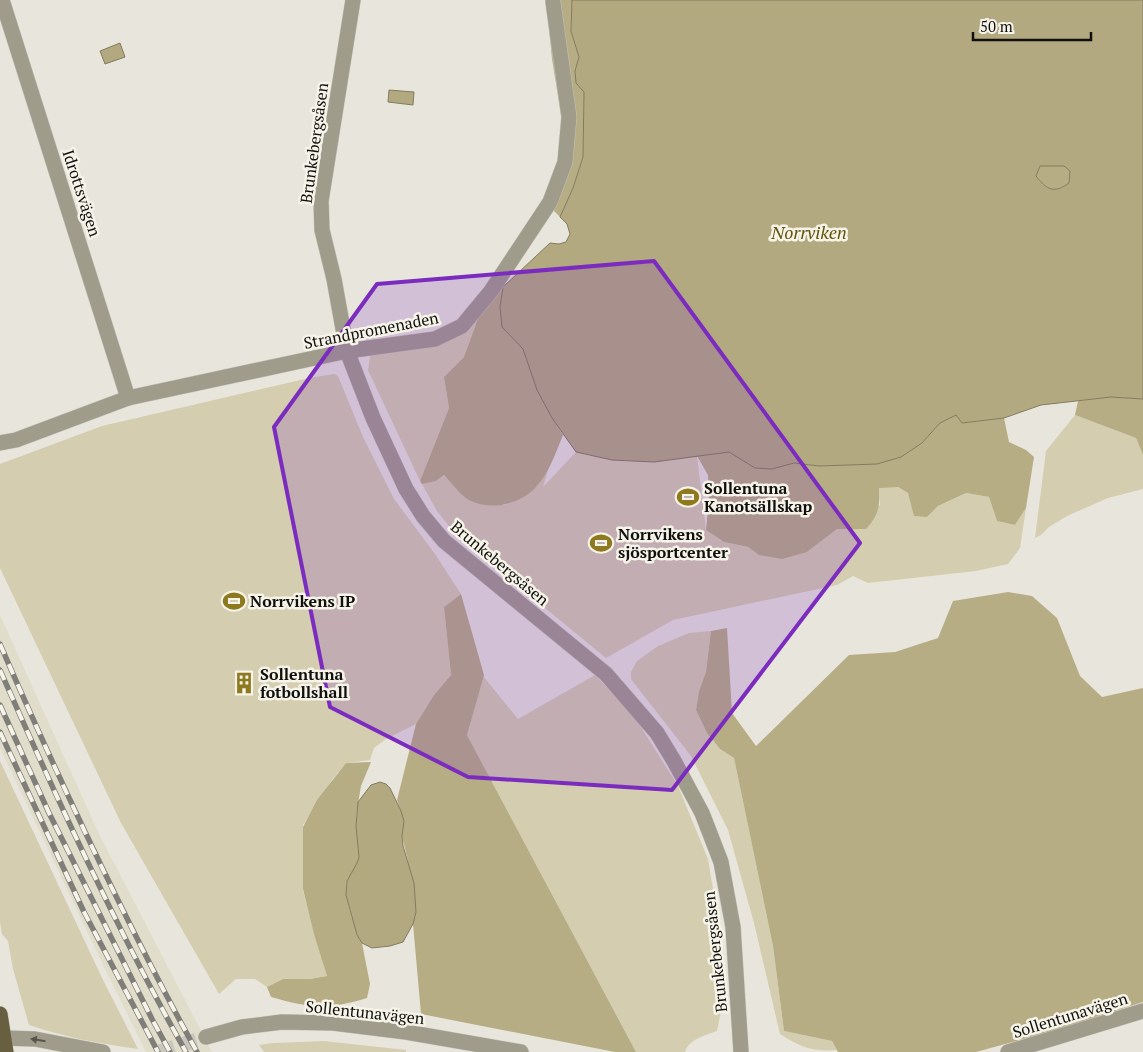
<svg xmlns="http://www.w3.org/2000/svg" width="1143" height="1052" font-family="'PT Serif',serif">
  <style>
    .built { fill: #e1ddcb }
    .green { fill: #d4cdb0 }
    .forest { fill: #b7ad85 }
    .water { fill: #b3a981; stroke: #827b5e; fill-rule: evenodd }
    .lines { fill: none; stroke-linecap: round; stroke-linejoin: round }
    .minor-tunnel { stroke: #c8c6bd; stroke-width: 15; stroke-dasharray: 15 8; stroke-linecap: butt }
    .minor-casing { stroke: #c6c4bb; stroke-width: 16 }
    .major-casing { stroke: #c6c4bb; stroke-width: 16 }
    .minor { stroke: #a09c8b; stroke-width: 15 }
    .major { stroke: #675f40; stroke-width: 15 }
    .rail-casing { stroke: #807e78; stroke-width: 5.5 }
    .rail { stroke: #f6f3e9; stroke-width: 4; stroke-dasharray: 11; stroke-linecap: butt }
    .oneway { fill: #58564c }
    .marked { fill: #7b2cbf; fill-opacity: 0.2; stroke: #7b2cbf; stroke-width: 4; stroke-linejoin: round }
    .labels { text-anchor: middle; dominant-baseline: central; stroke-width: 5; stroke-linejoin: round; paint-order: stroke }
    .street-label { font-size: 16px; fill: #11100d; stroke: #f6f3e9 }
    .poi-label { font-size: 16px; font-weight: bold; fill: #11100d; stroke: #f6f3e9; text-anchor: start }
    .water-label { font-size: 18px; font-style: italic; fill: #61520c; stroke: #f6f3e9 }
  </style>
  <rect width="100%" height="100%" fill="#e8e6dc"/>
  <polygon class="built" points="0,615 99,834 212,1052 146,1052 105,969 0,748"/>
  <g class="green">
    <polygon points="481,310 464,357 444,377 449,408 420,481 368,370 370,356 375,353 437,343"/>
    <polygon points="334,374 338,376 363,437 394,499 435,554 461,594 444,607 451,675 434,695 416,724 386,739 374,748 370,760 346,763 332,780 303,825 303,891 327,976 310,979 283,979 267,987 255,979 236,979 219,994 121,823 0,568 0,464 102,426 309,378"/>
    <polygon points="1075,415 1136,438 1143,455 1143,489 1108,498 1067,516 1049,527 1041,535 1035,538 1046,451"/>
    <polygon points="576,452 612,460 654,462 697,456 706,530 724,542 748,547 759,555 807,552 837,529 848,528 880,505 879,487 898,487 908,493 927,517 938,506 966,493 989,497 997,521 1015,525 1026,508 1020,548 1008,564 976,571 868,583 853,576 837,585 673,620 606,658 455,534 437,511 422,484 436,481 444,475 468,499 504,505 518,500 537,486 550,464 543,487"/>
    <path d="M711,631L706,672L699,691L696,710L707,733L720,749L734,758L773,946L784,1031L832,1041L837,1050C813,1052 800,1047 780,1034L754,923L728,830L691,756L631,679V672L637,661L658,646L689,633Z"/>
    <path d="M595,675L634,716L678,786L708,859L718,919L722,1006L717,1031C706,1035 689,1039 685,1052H636L467,735L483,676L518,719Z"/>
    <path d="M0,761L103,980L138,1049C101,1044 64,1037 29,1025L13,969L8,941L2,934L0,922Z"/>
    <polygon points="324,1041 406,1050 406,1052 264,1052 259,1045 273,1043"/>
  </g>
  <g class="forest">
    <polygon points="546,0 572,0 571,31 579,57 575,71 584,92 583,157 573,188 560,217 544,201 561,159 562,121 552,59"/>
    <path d="M1040,166H1064L1070,171L1069,183C1054,194 1047,190 1036,176Z"/>
    <path d="M503,287L500,307L502,327L523,349L537,390L552,418L563,435C556,452 549,473 536,487C519,505 491,511 469,500C460,495 451,482 444,475L436,481L422,484L420,481L449,408L444,377L464,357L481,310Z"/>
    <polygon points="1111,397 1143,399 1143,455 1136,438 1075,415 1078,401"/>
    <path d="M956,414L962,423L1004,418L1009,442L1026,450L1034,457L1026,508L1015,525L997,521L989,497L966,493L938,506L927,517L914,516L908,493L898,487L879,488C880,506 879,515 866,529H837L807,552L782,559L759,555L748,547L724,542L706,530L709,500L708,475L697,456L729,452L755,468L772,469L794,463L819,466L877,464L901,457L922,443L940,423Z"/>
    <polygon points="1008,592 1032,596 1057,618 1080,676 1102,697 1143,688 1143,1002 1056,1030 976,1052 838,1052 832,1041 784,1031 773,946 734,758 720,749 707,733 696,710 699,691 706,672 711,631 727,628 732,713 756,746 849,655 895,652 938,638 953,601"/>
    <polygon points="461,594 484,675 467,735 636,1052 615,1052 421,1014 413,924 416,906 407,857 402,836 404,821 397,800 416,724 434,695 451,675 444,607"/>
    <path d="M371,762L361,786L357,810L356,826L359,857L357,863L347,881L346,887L349,907L357,935L362,943L370,984L367,998C328,1010 309,1008 271,997L267,987L283,979H310L327,976L314,934L303,889V827L317,800L346,763Z"/>
  </g>
  <g class="water">
    <path d="M572,0H1143V399L1111,397L1041,405L1004,418L962,423L956,415L940,423L922,443L901,457L877,464L819,466L794,463L772,469L755,468L729,452L654,462L612,460L576,452L552,418L537,390L523,349L502,327L500,307L503,287L550,243L559,244L566,242L570,234L567,224L560,217L573,188L583,157L584,92L576,83L575,71L579,57L571,31ZM1040,166H1064L1070,171L1069,183C1054,194 1047,190 1036,176Z"/>
    <polygon points="120,43 125,57 105,64 100,51"/>
    <polygon points="389,90 414,92 413,105 388,102"/>
    <polygon points="380,782 386,784 390,788 401,811 404,821 402,836 403,846 414,883 416,912 413,924 403,942 390,946 372,948 362,943 357,935 346,895 347,881 357,863 359,857 356,826 358,802 371,785"/>
  </g>
  <g class="lines">
    <polyline class="minor-tunnel" points="160,1052 206,1037"/>
    <g class="minor-casing">
      <g id="minor">
        <polyline points="2,0 128,398"/>
        <polyline points="353,0 321,201 322,230 334,279 347,351 373,418 406,489 423,516 444,541 606,674 657,733 674,761 702,813 721,862 733,927 741,1052"/>
        <polyline points="0,443 16,440 128,398 347,351 435,339 462,326 491,291 550,202 565,162 569,117 553,2"/>
        <polyline points="206,1037 242,1027 282,1022 333,1023 406,1032 521,1052"/>
        <polyline points="4,1038 35,1039 103,1052"/>
        <polyline points="1008,1052 1143,1011"/>
      </g>
    </g>
    <g class="major-casing">
      <polyline id="major" points="0,1014 6,1052"/>
    </g>
    <use href="#minor" class="minor"/>
    <use href="#major" class="major"/>
    <g class="rail-casing">
      <g id="rail">
        <path d="M0,644C60,782 124,920 197,1052"/>
        <path d="M0,670C57,799 116,928 186,1052"/>
        <polyline points="0,705 49,813 152,1019 170,1052"/>
        <polyline points="0,732 84,912 158,1052"/>
      </g>
    </g>
    <use href="#rail" class="rail"/>
  </g>
  <defs><path id="oneway-solid" d="M-6-.8H1V-3.2L6.5 0L1 3.2V.8H-6Z" transform="scale(1.25)"/></defs>
  <use class="oneway" href="#oneway-solid" transform="translate(38 1040) rotate(-171)"/>
  <path class="marked" d="M654,261L860,543L672,790L468,777L330,707L274,427L377,284Z"/>
  <defs>
    <g id="stadium-bare" transform="scale(1.725)"><path d="M0-5a6.5 5 0 1 0 0 10a6.5 5 0 1 0 0-10ZM-3.5-1.8h7v3.6h-7Z" fill="#8d791e" stroke="#f6f3e9" stroke-width="2.5" paint-order="stroke"/></g>
    <g id="building-bare" transform="scale(1.725)"><path d="M-4-6H4V6H1V3H-1V6H-4ZM-2.5-4.3h1.7v1.8h-1.7ZM.8-4.3h1.7v1.8H.8ZM-2.5-1h1.7V.8h-1.7ZM.8-1h1.7V.8H.8Z" fill="#8d791e" stroke="#f6f3e9" stroke-width="2.5" paint-order="stroke"/></g>
  </defs>
  <g fill-rule="evenodd">
    <use href="#stadium-bare" x="688" y="497"/>
    <use href="#stadium-bare" x="601" y="543"/>
    <use href="#stadium-bare" x="234" y="601"/>
    <use href="#building-bare" x="244" y="683"/>
  </g>
  <g class="labels">
    <g class="street-label">
      <text transform="translate(314 143) rotate(-82)">Brunkebergsåsen</text>
      <text transform="translate(82 193) rotate(72)">Idrottsvägen</text>
      <text transform="translate(371 330) rotate(-11)">Strandpromenaden</text>
      <text transform="translate(500 563) rotate(40)">Brunkebergsåsen</text>
      <text transform="translate(715 952) rotate(-96)">Brunkebergsåsen</text>
      <text transform="translate(365 1012) rotate(6)">Sollentunavägen</text>
      <text transform="translate(1070 1015) rotate(-17)">Sollentunavägen</text>
    </g>
    <g class="poi-label">
      <text x="704" y="488">Sollentuna<tspan x="704" dy="18">Kanotsällskap</tspan></text>
      <text x="618" y="534">Norrvikens<tspan x="618" dy="18">sjösportcenter</tspan></text>
      <text x="250" y="601">Norrvikens IP</text>
      <text x="260" y="674">Sollentuna<tspan x="260" dy="18">fotbollshall</tspan></text>
    </g>
    <g class="water-label">
      <text x="809" y="232">Norrviken</text>
    </g>
  </g>
  <path d="M973 32v8h118v-8" fill="none" stroke="#11100d" stroke-width="2.5"/>
  <text x="980" y="32" font-size="15" fill="#11100d" stroke="#f6f3e9" stroke-width="4" paint-order="stroke">50 m</text>
</svg>
